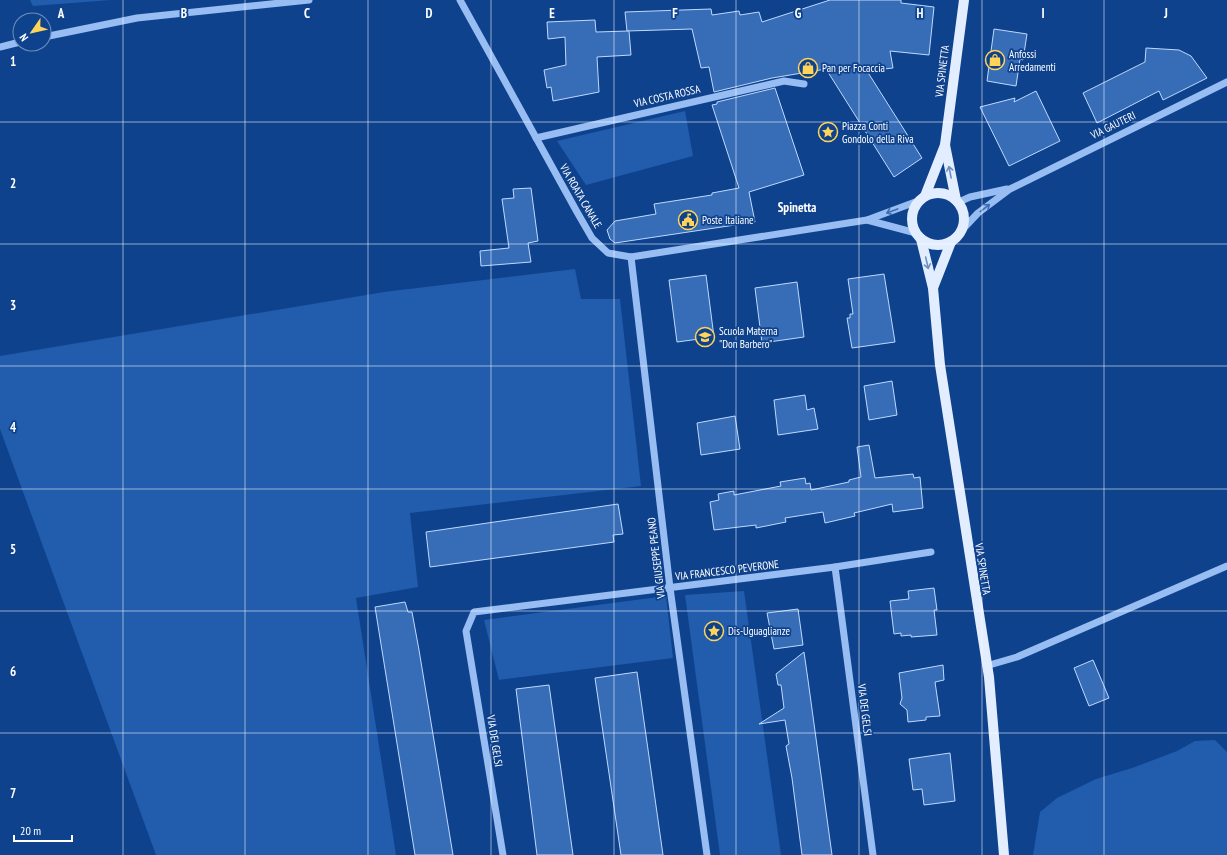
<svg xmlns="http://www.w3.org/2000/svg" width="1227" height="855" font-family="'PT Sans Narrow',sans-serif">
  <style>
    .green { fill: #215cad }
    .building { fill: #376cb7; stroke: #bed9fe }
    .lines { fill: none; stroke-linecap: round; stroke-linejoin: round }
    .minor { stroke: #97bdf3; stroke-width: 7 }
    .major { stroke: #e2edff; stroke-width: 10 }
    .oneway { stroke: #6e8fc0 }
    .oneway2 { stroke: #3f6db1 }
    .grid { fill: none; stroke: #fff; stroke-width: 1; stroke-opacity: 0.55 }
    .labels { text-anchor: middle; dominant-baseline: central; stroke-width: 3.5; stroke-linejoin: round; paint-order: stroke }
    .poi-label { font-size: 11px; fill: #fff; stroke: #0f428d; text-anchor: start }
    .street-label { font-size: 11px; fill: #fff; stroke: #0f428d }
    .quarter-label { font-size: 13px; font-weight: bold; fill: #fff; stroke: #0f428d }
    .grid-label { font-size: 13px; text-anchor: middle; font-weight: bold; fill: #fff; stroke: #0f428d; stroke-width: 3.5; stroke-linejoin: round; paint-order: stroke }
  </style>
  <rect width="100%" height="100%" fill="#0f428d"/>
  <g class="green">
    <polygon points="30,0 111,0 33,6"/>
    <polygon points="685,111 693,156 586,185 557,141"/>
    <polygon points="575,269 581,299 620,299 641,486 410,513 418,587 356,598 396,855 156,855 0,429 0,356 384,292"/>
    <polygon points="744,591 781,855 720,855 685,595"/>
    <polygon points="666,596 673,658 499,680 484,620"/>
    <polygon points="1215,740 1227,752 1227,855 1033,855 1040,812 1057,798 1096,779 1135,767 1177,751 1195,741"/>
  </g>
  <g class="building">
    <polygon points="830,0 901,0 901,3 934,7 929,55 890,51 893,68 867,71 922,158 894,177 826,69 772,78 714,92 709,67 701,68 692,29 627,31 625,12 711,9 712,15 739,11 740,15 759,12 762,22"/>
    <polygon points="595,20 596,32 629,31 631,55 597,57 599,92 553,101 551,87 547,88 544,70 566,65 565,37 548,39 547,22"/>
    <polygon points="994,29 1027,34 1023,60 1020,59 1016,86 987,81"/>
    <polygon points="1146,48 1179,50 1191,56 1207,78 1163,100 1159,91 1097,123 1083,93 1145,62"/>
    <polygon points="775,88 804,175 749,192 755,222 615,243 610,239 607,230 615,221 656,214 654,204 712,195 712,193 739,188 712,105 717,104 717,102"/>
    <polygon points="1036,91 1060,141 1009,166 980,107 1015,98 1014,102"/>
    <polygon points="531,188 538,241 528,243 531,262 481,266 480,251 509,248 502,199 514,198 513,189"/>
    <polygon points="884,274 895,342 852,348 847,318 850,318 850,314 853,314 848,279"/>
    <polygon points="706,275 714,337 677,342 669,280"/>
    <polygon points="797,282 804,337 762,343 755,288"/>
    <polygon points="892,381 897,415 869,420 864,386"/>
    <polygon points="805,395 807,410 814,408 818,429 778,435 774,400"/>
    <polygon points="735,416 740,449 701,455 697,423"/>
    <polygon points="869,445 875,478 913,474 914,478 920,477 923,508 893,512 892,504 854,513 855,516 825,523 823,512 785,518 786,522 756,528 756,525 714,530 710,502 719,500 718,494 734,491 734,495 781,486 780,482 805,478 806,484 810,483 811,490 849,482 849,480 861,477 857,447"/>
    <polygon points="618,504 623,534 613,535 614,542 430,567 426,532"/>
    <polygon points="934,588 937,610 934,610 937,635 911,637 911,635 901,636 901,633 894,634 890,601 909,599 908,591"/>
    <polygon points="405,602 408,612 412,612 419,650 453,855 415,855 375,607"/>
    <polygon points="798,609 803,645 774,649 767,613"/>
    <polygon points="804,652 808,680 832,855 802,855 792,778 786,746 789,744 785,720 759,724 784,708 781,685 778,685 776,674"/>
    <polygon points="1093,660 1109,698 1089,706 1074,668"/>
    <polygon points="943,665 944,680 935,682 940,716 926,717 926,720 908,722 907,710 900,704 902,698 899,673"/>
    <polygon points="637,672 663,855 621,855 595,678"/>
    <polygon points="549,685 573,855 537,855 516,689"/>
    <polygon points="950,753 955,801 924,805 922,789 913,790 909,759"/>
  </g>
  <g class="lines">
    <g class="minor">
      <polyline points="460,0 577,212 592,238 608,253 631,257 867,220 918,201"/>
      <polyline points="44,37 137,18 309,0"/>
      <polyline points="0,47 20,42"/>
      <polyline points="536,138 784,81 804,84"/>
      <polyline points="959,202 970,197 1007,189"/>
      <polyline points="867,220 916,233"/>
      <polyline points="962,230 978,213 1010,189 1227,82"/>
      <polyline points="631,257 670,588 707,855"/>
      <polyline points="835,567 873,855"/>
      <polyline points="986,666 1017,657 1227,566"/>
      <polyline points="503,855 466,631 474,612 835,567 931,552"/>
    </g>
    <g class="major">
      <polyline points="945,145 956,200"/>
      <circle cx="938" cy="219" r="26"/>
      <polyline points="925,196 945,145 964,0"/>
      <polyline points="921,239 933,288 940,365 989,677 1004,855"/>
      <polyline points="933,288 951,242"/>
    </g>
  </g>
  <defs><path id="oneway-shaft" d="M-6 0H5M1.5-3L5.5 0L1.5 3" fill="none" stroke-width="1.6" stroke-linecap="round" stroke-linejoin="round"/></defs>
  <g class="oneway">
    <use href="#oneway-shaft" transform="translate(950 172) rotate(-101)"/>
    <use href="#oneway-shaft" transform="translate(927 263) rotate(77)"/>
  </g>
  <g class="oneway2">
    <use href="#oneway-shaft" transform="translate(985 208) rotate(-38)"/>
    <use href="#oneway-shaft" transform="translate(892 211) rotate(160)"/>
  </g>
  <path class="grid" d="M123,0V855M245,0V855M368,0V855M491,0V855M614,0V855M736,0V855M859,0V855M982,0V855M1104,0V855M0,122H1227M0,244H1227M0,366H1227M0,489H1227M0,611H1227M0,733H1227"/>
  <defs>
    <g id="shop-ring" transform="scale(1)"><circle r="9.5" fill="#0f428d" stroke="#ffd458" stroke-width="1.5"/><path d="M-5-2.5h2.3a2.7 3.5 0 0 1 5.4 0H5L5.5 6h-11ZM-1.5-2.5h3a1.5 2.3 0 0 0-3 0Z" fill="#ffd458"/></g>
    <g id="sight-ring" transform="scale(1)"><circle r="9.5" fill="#0f428d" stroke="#ffd458" stroke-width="1.5"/><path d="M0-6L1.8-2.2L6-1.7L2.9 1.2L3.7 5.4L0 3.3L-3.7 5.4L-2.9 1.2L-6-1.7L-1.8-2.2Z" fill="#ffd458"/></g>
    <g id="civic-ring" transform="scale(1)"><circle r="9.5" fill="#0f428d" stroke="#ffd458" stroke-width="1.5"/><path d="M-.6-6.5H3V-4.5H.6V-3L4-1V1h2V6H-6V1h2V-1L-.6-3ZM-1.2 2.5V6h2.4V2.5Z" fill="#ffd458"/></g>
    <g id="school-ring" transform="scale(1)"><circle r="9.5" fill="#0f428d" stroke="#ffd458" stroke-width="1.5"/><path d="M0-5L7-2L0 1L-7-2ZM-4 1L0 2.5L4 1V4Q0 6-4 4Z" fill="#ffd458"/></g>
  </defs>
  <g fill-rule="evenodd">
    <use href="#shop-ring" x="995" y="60"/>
    <use href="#shop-ring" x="808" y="68"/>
    <use href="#sight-ring" x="828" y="132"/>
    <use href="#civic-ring" x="688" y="220"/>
    <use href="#school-ring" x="705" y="337"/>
    <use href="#sight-ring" x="714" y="631"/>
  </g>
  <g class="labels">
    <g class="poi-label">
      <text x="1009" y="54">Anfossi<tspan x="1009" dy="13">Arredamenti</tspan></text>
      <text x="822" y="68">Pan per Focaccia</text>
      <text x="842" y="126">Piazza Conti<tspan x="842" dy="13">Gondolo della Riva</tspan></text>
      <text x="702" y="220">Poste Italiane</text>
      <text x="719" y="331">Scuola Materna<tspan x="719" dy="13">"Don Barbero"</tspan></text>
      <text x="728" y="631">Dis-Uguaglianze</text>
    </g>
    <g class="street-label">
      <text transform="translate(942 71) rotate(-83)">VIA SPINETTA</text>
      <text transform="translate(667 96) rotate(-13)">VIA COSTA ROSSA</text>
      <text transform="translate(1113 125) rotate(-26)">VIA GAUTERI</text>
      <text transform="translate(581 196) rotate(60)">VIA ROATA CANALE</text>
      <text transform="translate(656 558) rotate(-97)">VIA GIUSEPPE PEANO</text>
      <text transform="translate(983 569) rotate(81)">VIA SPINETTA</text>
      <text transform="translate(727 570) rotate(-7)">VIA FRANCESCO PEVERONE</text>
      <text transform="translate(865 710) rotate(83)">VIA DEI GELSI</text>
      <text transform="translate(495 741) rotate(81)">VIA DEI GELSI</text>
    </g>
    <g class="quarter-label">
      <text x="797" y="207">Spinetta</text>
    </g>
  </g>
  <g class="grid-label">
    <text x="61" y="18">A</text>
    <text x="184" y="18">B</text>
    <text x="307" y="18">C</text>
    <text x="429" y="18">D</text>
    <text x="552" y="18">E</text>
    <text x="675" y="18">F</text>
    <text x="798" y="18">G</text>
    <text x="920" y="18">H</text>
    <text x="1043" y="18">I</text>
    <text x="1166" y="18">J</text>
    <text x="13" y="66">1</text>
    <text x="13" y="188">2</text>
    <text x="13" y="310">3</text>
    <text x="13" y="432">4</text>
    <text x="13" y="554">5</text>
    <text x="13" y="676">6</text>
    <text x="13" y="798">7</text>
  </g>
  <g transform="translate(32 32) rotate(236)"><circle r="19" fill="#0f428d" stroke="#6f8ebb"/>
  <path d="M0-3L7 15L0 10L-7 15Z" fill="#ffd458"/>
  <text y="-6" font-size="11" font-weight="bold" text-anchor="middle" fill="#ffffff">N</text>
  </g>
  <path d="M14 835v6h58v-6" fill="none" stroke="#ffffff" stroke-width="2"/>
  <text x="20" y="835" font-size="12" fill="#ffffff" stroke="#0f428d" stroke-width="3" paint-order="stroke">20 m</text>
</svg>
